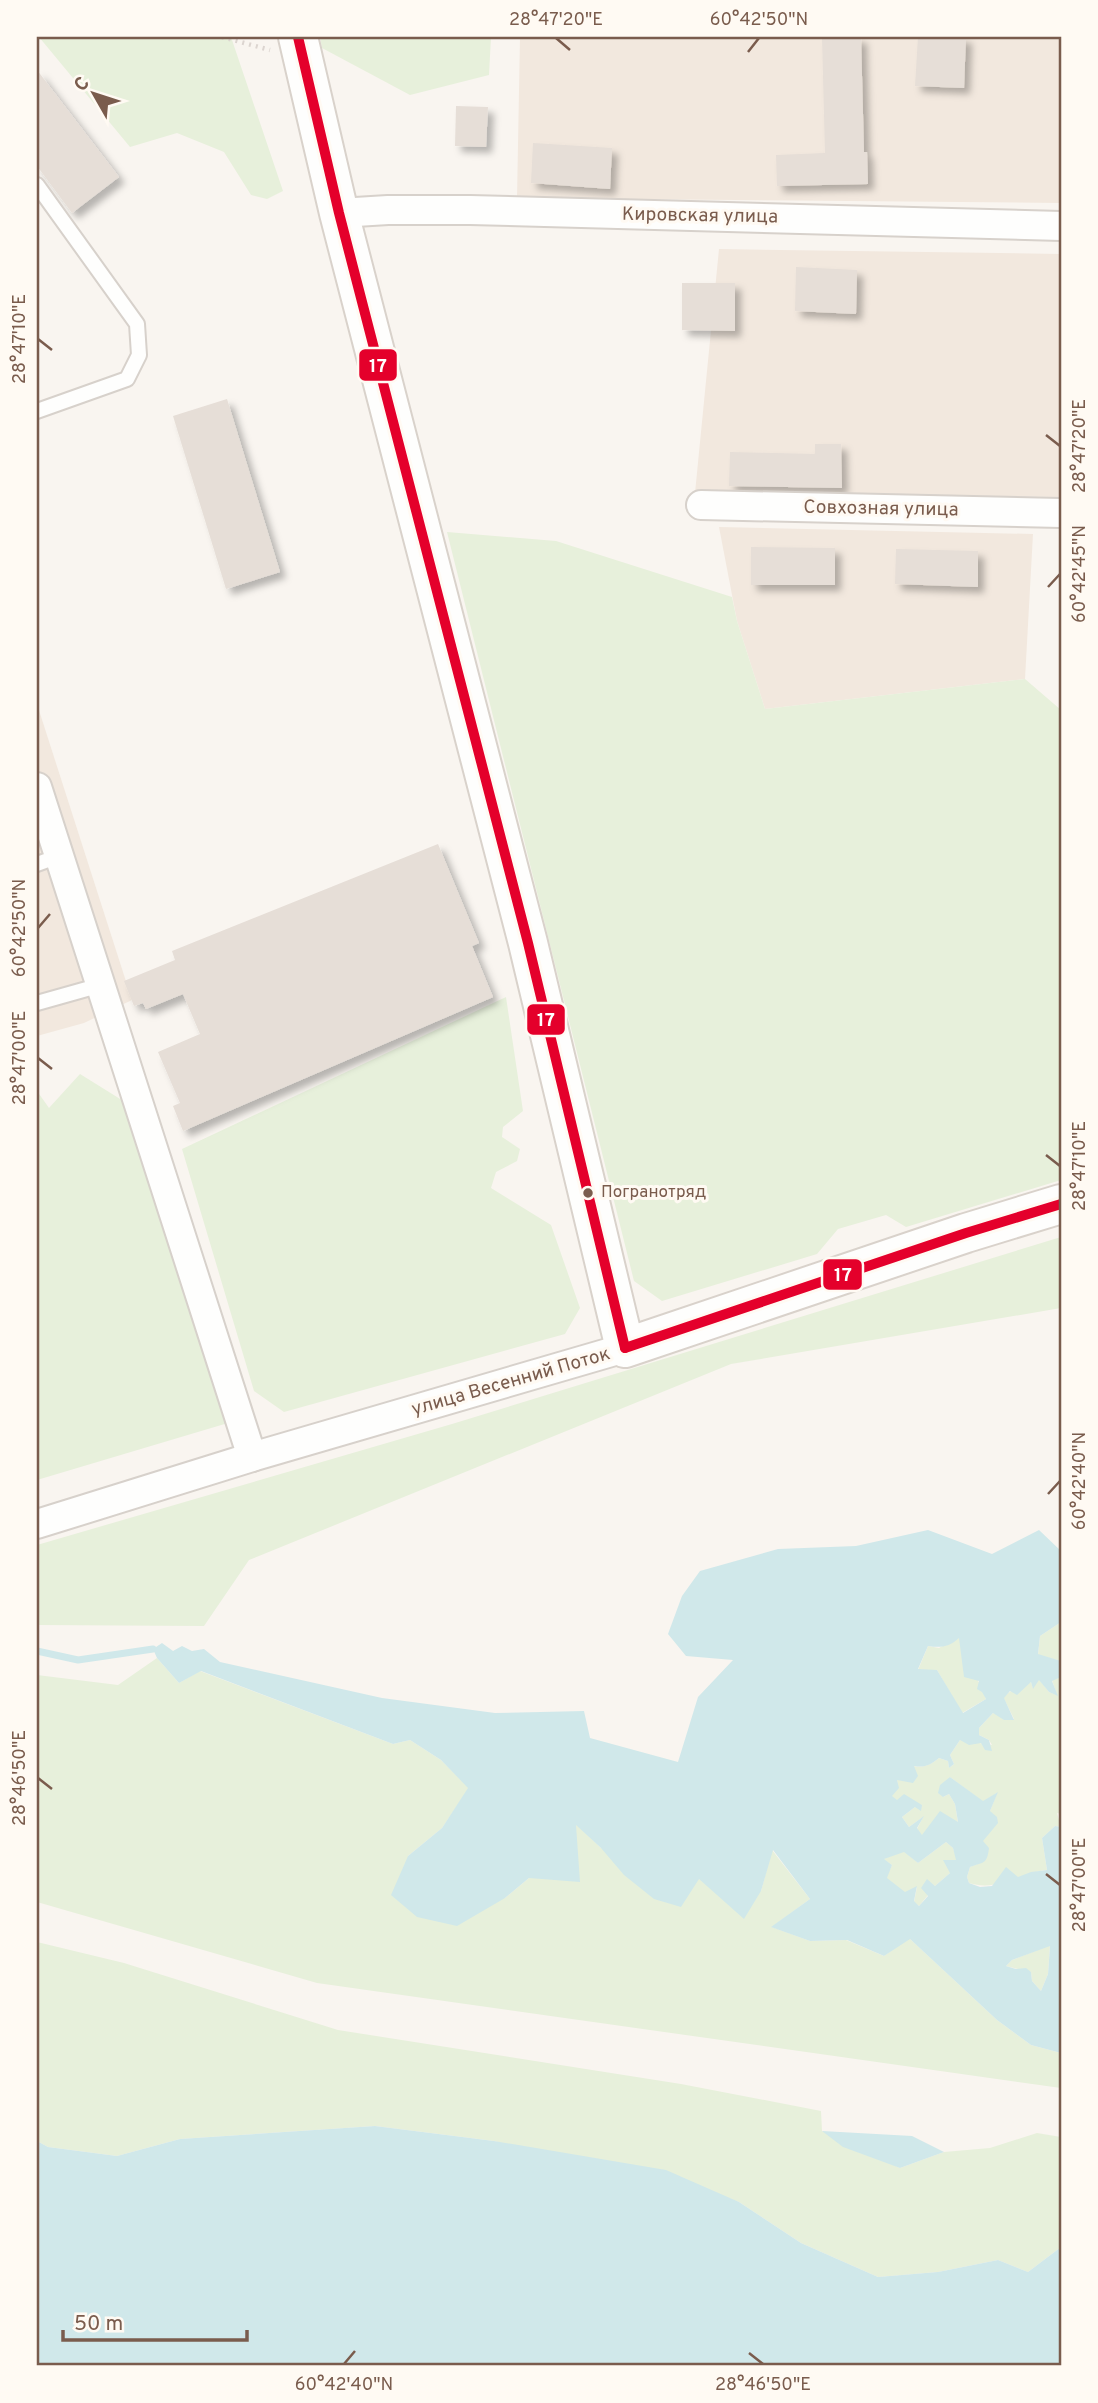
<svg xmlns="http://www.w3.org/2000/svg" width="1098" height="2403" font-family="Overpass,sans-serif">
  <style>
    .residential { fill: #f2e8de }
    .green { fill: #e7f0db }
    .water { fill: #d0e8ea; fill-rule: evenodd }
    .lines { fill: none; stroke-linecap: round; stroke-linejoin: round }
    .stream { stroke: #d0e8ea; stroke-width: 7 }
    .building { fill: #e6ded7; filter: url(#shadow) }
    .lane-casing { stroke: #d7d1cb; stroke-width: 18 }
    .street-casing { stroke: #d7d1cb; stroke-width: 32 }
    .secondary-casing { stroke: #d9d2cb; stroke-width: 42 }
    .path { stroke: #dcd5d0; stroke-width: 4.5; stroke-dasharray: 2 5; stroke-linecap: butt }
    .lane { stroke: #fefefd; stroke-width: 14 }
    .street { stroke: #fefefd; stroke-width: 28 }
    .secondary { stroke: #fefefd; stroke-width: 38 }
    .bus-1-casing { stroke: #fffaf3; stroke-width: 16 }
    .bus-1 { stroke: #e4002b; stroke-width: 10 }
    .ticks { fill: none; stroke: #7a5c4d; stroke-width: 2.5 }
    .bus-dot { fill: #7a5c4d; stroke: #fffaf3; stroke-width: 2.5 }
    .labels { text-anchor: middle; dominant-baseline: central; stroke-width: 6; stroke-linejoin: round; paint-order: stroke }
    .bus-label { font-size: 17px; fill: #7a5c4d; stroke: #fffaf3; text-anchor: start }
    .street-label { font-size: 19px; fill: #7a5c4d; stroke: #fffaf3 }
    .line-badge { stroke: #fffaf3; stroke-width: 2.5 }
    .badge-label { font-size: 19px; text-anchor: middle; font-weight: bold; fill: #fff }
    .neatline { fill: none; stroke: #7a5c4d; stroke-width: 2.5 }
    .ticks-label { font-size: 18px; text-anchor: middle; fill: #7a5c4d }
  </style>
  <defs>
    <filter id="shadow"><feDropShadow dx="6" dy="6" stdDeviation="3.5" flood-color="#0004"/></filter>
  </defs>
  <rect width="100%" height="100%" fill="#f9f5f0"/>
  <g class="residential">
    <polygon points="520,37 1061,37 1061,203 517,198"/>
    <polygon points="719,249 1061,254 1061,497 695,493"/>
    <polygon points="719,527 1033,534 1025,679 765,709 737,621"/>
    <polygon points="37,704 132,1000 84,1023 37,1036"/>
  </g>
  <g class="green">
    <polygon points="39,37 231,37 283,191 267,199 251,195 224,152 177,133 130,147"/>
    <polygon points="320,37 491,37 489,75 410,95 322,48"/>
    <polygon points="447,532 556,541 732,597 737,621 765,709 1025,679 1061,710 1061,1180 906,1227 886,1215 838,1229 817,1254 662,1301 634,1281"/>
    <polygon points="506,997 523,1111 503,1127 502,1137 520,1149 517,1161 496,1172 491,1188 551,1225 580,1308 565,1334 284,1412 254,1391 182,1149"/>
    <polygon points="80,1074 125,1102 228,1423 37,1480 37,1091 49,1108"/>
    <polygon points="1061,1237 1061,1308 731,1364 249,1560 204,1626 37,1625 37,1545 452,1424"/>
    <polygon points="1061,1622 1061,1661 1038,1655 1040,1636"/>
    <polygon points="959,1637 986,1699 962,1713 937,1670 918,1670 928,1646 939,1648"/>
    <polygon points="157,1658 179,1683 200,1671 393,1744 410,1740 441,1760 469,1788 442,1828 408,1856 505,1898 529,1878 576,1824 601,1848 698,1879 761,1891 772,1850 810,1899 772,1927 810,1941 846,1940 884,1956 909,1938 997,2020 1031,2045 1061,2053 1061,2088 317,1983 37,1902 37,1675 118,1685"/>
    <path d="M1061,1677V1814L1057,1813L1061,1827L1055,1826L1042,1838L1047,1870C1018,1873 998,1892 969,1883L967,1877L970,1867L977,1864L990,1811L997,1793L983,1802L950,1777L943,1797L949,1794L955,1804L958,1823L922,1836L917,1829L923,1817L909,1827L902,1817L915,1807L922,1805L896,1800L891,1796L898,1788L897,1780L913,1766C924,1768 930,1765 939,1758L948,1761L949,1768L954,1764L950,1755L960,1740L992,1745L989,1740L979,1735V1728L993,1713L1014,1719L1003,1697L1011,1691L1017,1694L1027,1684L1031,1682L1033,1688L1039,1679L1049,1692L1057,1695L1052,1680Z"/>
    <polygon points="946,1842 953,1848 957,1860 950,1873 935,1886 927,1880 928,1895 919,1906 914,1902 917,1887 905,1893 886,1878 892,1865 883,1859 904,1851 918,1863"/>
    <polygon points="37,1942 124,1963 338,2030 681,2084 821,2111 822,2131 900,2168 944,2152 990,2148 1037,2133 1061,2137 1061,2247 1028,2272 998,2260 938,2272 878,2277 801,2243 739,2202 494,2141 375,2126 180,2139 117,2156 48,2147 37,2141"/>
    <polygon points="1050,1945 1048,1974 1041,1991 1032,1981 1031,1972 1006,1966 1012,1960"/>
  </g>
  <g class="water">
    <path d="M928,1530L992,1554L1039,1530L1061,1551V1622L1040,1636L1038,1654L1061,1661V1677L1052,1681L1058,1696L1049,1692L1039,1680L1033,1689L1031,1682L1017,1695L1010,1691L1004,1698L1014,1720H1004L993,1713L979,1728V1735L989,1740L992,1751L985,1750L981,1743L969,1745L960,1740L950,1755L954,1764L949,1768L948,1761L939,1758C930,1765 925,1768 914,1766L918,1776L913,1783L897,1780L899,1788L892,1796L897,1800L904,1794L922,1805L921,1811L915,1807L902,1817L909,1827L924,1816L917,1828L922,1835L940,1811L958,1822L955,1804L949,1794L943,1797L938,1793L940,1785L950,1777L983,1801L998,1792L990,1811L997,1817L998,1823L983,1841L989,1848C987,1865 983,1862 970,1867L967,1877L969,1883L980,1887L992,1886L1006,1867L1018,1877L1031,1872L1047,1870L1042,1838L1055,1826L1061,1827V2053L1031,2045L997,2020L910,1939L884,1956L847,1940L810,1941L771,1927L810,1899L773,1850L761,1891L744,1919L699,1879L681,1907L654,1899L624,1875L601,1848L576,1825L580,1882L529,1878L505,1898L457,1926L417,1917L391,1895L408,1856L442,1828L468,1788L441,1760L410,1740L393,1744L201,1671L179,1683L157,1658L153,1649L162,1643L173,1651L182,1646L192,1651L204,1649L220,1662L382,1698L495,1713L584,1711L590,1738L678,1762L698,1697L733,1660L686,1656L668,1634L682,1596L700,1571L778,1549L856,1546ZM959,1638L964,1677L979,1681L977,1689L982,1692L986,1699L963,1713L937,1670L918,1669L928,1646C941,1648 949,1647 959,1638ZM946,1842L953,1848L956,1860H943L950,1873L935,1886L927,1879L921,1888L928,1896L919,1906L914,1901L917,1886L905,1892L887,1878L892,1865L884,1859L904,1852L918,1863ZM1050,1946L1048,1974L1041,1991L1032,1981L1031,1972L1026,1968L1016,1969L1006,1966L1012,1960Z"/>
    <polygon points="375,2126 494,2141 666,2170 739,2202 801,2243 878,2277 938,2272 998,2260 1028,2272 1061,2247 1061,2366 37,2366 37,2141 48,2147 117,2156 180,2139"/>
    <polygon points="822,2131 912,2136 944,2152 900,2168 843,2147"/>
  </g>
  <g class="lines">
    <polyline class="stream" points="37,1651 78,1660 153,1649"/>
  </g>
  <g class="building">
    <polygon points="822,37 861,37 864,152 867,152 868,184 777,186 776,155 825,153"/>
    <polygon points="918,37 966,37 964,88 915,86"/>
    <polygon points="37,70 119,177 72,213 37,166"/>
    <polygon points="456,106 488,107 486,147 455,146"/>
    <polygon points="533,143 612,148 610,189 531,183"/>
    <polygon points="796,267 857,270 856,314 795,311"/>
    <polygon points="682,283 735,283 735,331 682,330"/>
    <polygon points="227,399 280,572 226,589 173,416"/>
    <polygon points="815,444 841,444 842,488 729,486 730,452 815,454"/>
    <polygon points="751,547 835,548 835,585 751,585"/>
    <polygon points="896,549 978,551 978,587 895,584"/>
    <polygon points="438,844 479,943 472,946 493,997 183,1131 173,1106 180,1103 158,1052 200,1034 183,994 146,1009 143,1003 134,1006 124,981 175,960 172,951"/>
  </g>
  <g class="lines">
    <g class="lane-casing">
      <g id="lane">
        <polyline points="37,185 137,324 139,355 127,379 37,411"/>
        <polyline points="37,864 59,856"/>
        <polyline points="37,1003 101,985"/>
      </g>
    </g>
    <g class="street-casing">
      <g id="street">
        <polyline points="339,213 388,210 470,210 1061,226"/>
        <polyline points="701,505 1061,513"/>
        <polyline points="37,787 252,1457"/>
        <polyline points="37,1524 252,1457 625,1348"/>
      </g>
    </g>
    <g class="secondary-casing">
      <polyline id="secondary" points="298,37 339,213 528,943 625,1348 966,1233 1061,1204"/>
    </g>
    <polyline class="path" points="222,37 270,50"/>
    <use href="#lane" class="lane"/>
    <use href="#street" class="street"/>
    <use href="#secondary" class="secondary"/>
    <g class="bus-1-casing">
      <g id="bus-1">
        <polyline points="298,37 339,213 528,943 625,1348"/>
        <polyline points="625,1348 966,1233 1061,1204"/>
      </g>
    </g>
    <use href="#bus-1" class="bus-1"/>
  </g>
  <path class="ticks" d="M556,38L570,50M748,52L759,38M38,339L52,350M1046,435L1060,446M1048,587L1060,574M38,928L50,914M38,1058L52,1069M1046,1155L1060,1166M1048,1494L1060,1481M38,1778L52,1789M1046,1874L1060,1885M749,2353L763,2364M344,2364L355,2351"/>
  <circle class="bus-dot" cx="588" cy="1193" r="6"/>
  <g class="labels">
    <g class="bus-label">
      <text x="601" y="1193">Погранотряд</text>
    </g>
    <g class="street-label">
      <text transform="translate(700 216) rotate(1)">Кировская улица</text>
      <text transform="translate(881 509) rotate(1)">Совхозная улица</text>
      <text transform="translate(511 1382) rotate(-16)">улица Весенний Поток</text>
    </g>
  </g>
  <g class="line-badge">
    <rect x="358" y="348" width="40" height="34" rx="7" fill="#e4002b"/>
    <rect x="526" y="1003" width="40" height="33" rx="7" fill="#e4002b"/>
    <rect x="822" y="1258" width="41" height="33" rx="7" fill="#e4002b"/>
  </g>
  <g class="badge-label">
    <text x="378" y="372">17</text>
    <text x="546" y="1026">17</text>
    <text x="843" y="1281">17</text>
  </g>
  <rect width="1098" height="2403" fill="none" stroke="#fffaf3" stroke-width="77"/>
  <g transform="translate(94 94) rotate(309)" stroke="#fffaf3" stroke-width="5" paint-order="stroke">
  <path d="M0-5L12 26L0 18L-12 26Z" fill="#7a5c4d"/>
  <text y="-10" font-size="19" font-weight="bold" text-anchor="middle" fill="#7a5c4d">С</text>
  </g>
  <path d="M63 2330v10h184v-10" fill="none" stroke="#7a5c4d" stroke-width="3.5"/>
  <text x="74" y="2330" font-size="21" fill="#7a5c4d" stroke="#fffaf3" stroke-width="5" paint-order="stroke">50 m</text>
  <rect x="38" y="38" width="1022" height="2326" class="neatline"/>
  <g class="ticks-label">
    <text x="556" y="25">28°47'20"E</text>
    <text x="759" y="25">60°42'50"N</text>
    <text transform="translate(19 339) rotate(-90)" y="6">28°47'10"E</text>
    <text transform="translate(1079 446) rotate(-90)" y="6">28°47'20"E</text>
    <text transform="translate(1079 574) rotate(-90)" y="6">60°42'45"N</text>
    <text transform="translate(19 928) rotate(-90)" y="6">60°42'50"N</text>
    <text transform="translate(19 1058) rotate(-90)" y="6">28°47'00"E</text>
    <text transform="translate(1079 1166) rotate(-90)" y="6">28°47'10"E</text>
    <text transform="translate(1079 1481) rotate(-90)" y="6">60°42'40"N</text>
    <text transform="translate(19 1778) rotate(-90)" y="6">28°46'50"E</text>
    <text transform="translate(1079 1885) rotate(-90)" y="6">28°47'00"E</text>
    <text x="344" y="2390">60°42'40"N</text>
    <text x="763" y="2390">28°46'50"E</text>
  </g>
</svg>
